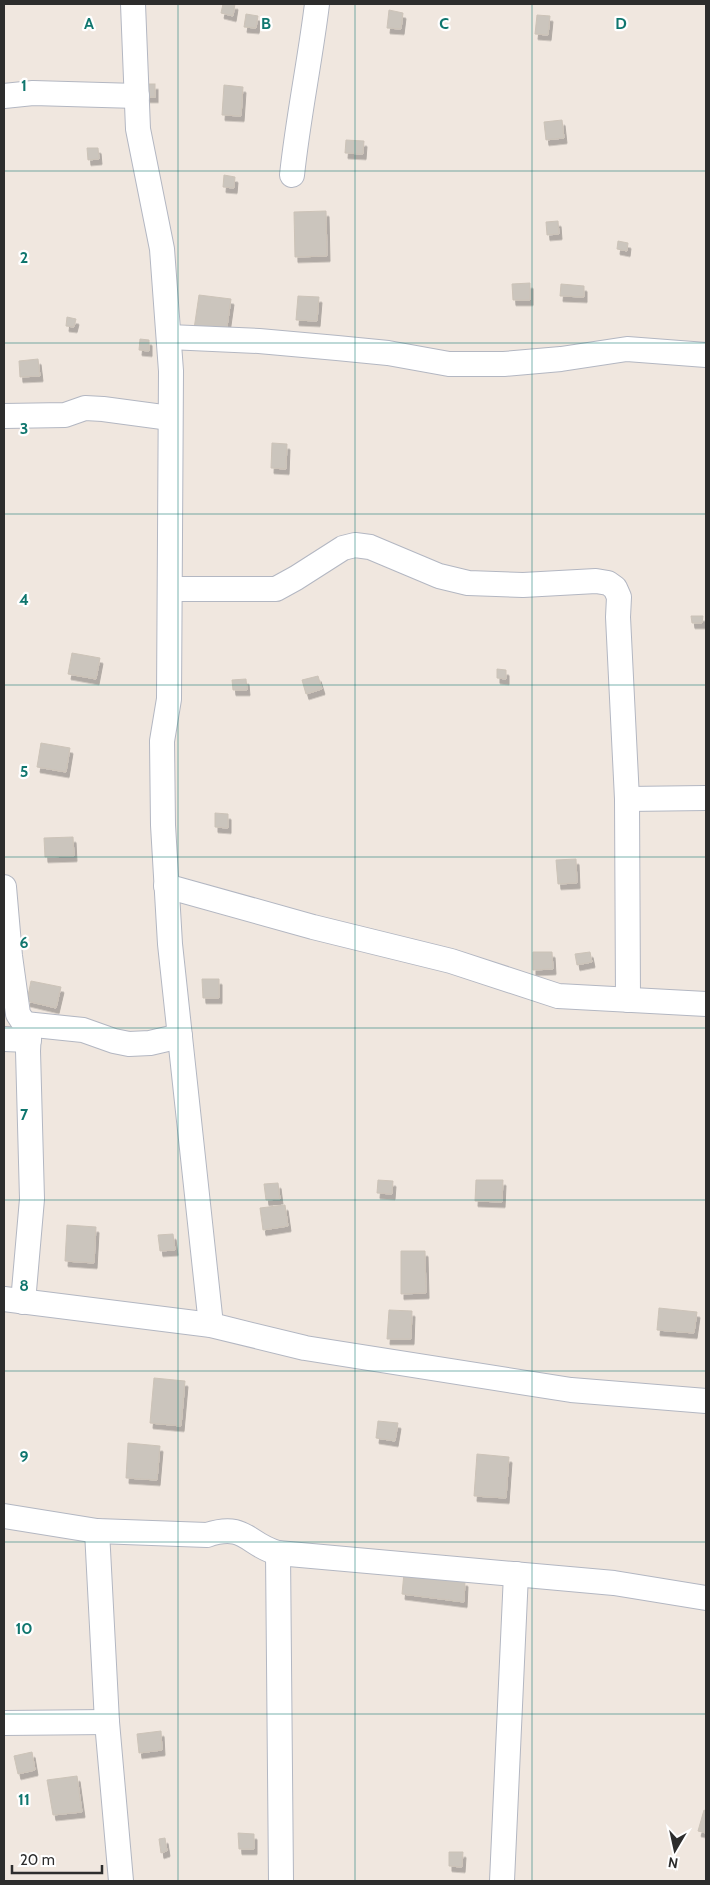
<svg xmlns="http://www.w3.org/2000/svg" width="710" height="1885" font-family="Cabin,sans-serif">
  <style>
    .building { fill: #cbc5bd; stroke: #ccc3b8; filter: url(#shadow) }
    .lines { fill: none; stroke-linecap: round; stroke-linejoin: round }
    .minor-casing { stroke: #b3b7c2; stroke-width: 26 }
    .minor { stroke: #fff; stroke-width: 24 }
    .grid { fill: none; stroke: #0f766e; stroke-width: 1; stroke-opacity: 0.55 }
    .grid-label { font-size: 16px; text-anchor: middle; font-weight: bold; fill: #0f766e; stroke: #fff; stroke-width: 4.5; stroke-linejoin: round; paint-order: stroke }
  </style>
  <defs>
    <filter id="shadow"><feDropShadow dx="3" dy="5.5" stdDeviation="0" flood-color="#0004"/></filter>
  </defs>
  <rect width="100%" height="100%" fill="#f0e7df"/>
  <g class="building">
    <polygon points="223,4 235,4 233,16 221,13"/>
    <polygon points="389,10 403,13 401,29 387,28"/>
    <polygon points="246,14 258,16 256,28 244,27"/>
    <polygon points="537,15 550,16 548,35 535,34"/>
    <rect x="145" y="84" width="10" height="13"/>
    <polygon points="224,85 243,87 241,116 222,115"/>
    <polygon points="562,120 564,138 546,140 544,122"/>
    <polygon points="346,140 364,141 363,154 345,153"/>
    <polygon points="87,148 98,148 99,159 88,160"/>
    <polygon points="224,175 235,177 234,188 223,187"/>
    <polygon points="326,211 327,256 295,257 294,212"/>
    <polygon points="558,221 559,234 547,235 546,222"/>
    <polygon points="618,241 628,243 627,251 617,249"/>
    <polygon points="530,283 530,300 513,300 512,284"/>
    <polygon points="561,284 584,286 584,297 560,296"/>
    <polygon points="199,295 231,299 226,334 194,329"/>
    <polygon points="298,296 319,297 317,321 296,320"/>
    <polygon points="67,317 76,319 74,327 66,326"/>
    <polygon points="140,339 149,340 149,351 139,350"/>
    <polygon points="38,359 40,376 20,377 19,361"/>
    <polygon points="272,443 287,444 286,469 271,468"/>
    <polygon points="691,616 703,616 702,623 692,623"/>
    <polygon points="72,653 100,658 96,679 68,674"/>
    <polygon points="497,669 506,670 506,679 497,678"/>
    <polygon points="318,676 322,689 306,694 302,680"/>
    <polygon points="246,679 247,690 233,690 232,680"/>
    <polygon points="41,743 70,748 66,772 37,767"/>
    <polygon points="215,813 228,814 228,828 215,827"/>
    <polygon points="73,837 74,856 45,857 44,838"/>
    <polygon points="576,859 577,883 558,884 556,860"/>
    <polygon points="533,952 552,952 553,969 533,970"/>
    <polygon points="590,952 592,962 577,965 575,954"/>
    <polygon points="202,979 219,979 219,998 203,998"/>
    <polygon points="31,981 61,987 56,1008 27,1001"/>
    <polygon points="378,1180 393,1181 392,1194 377,1193"/>
    <polygon points="476,1180 503,1180 502,1202 475,1201"/>
    <polygon points="278,1183 280,1199 266,1200 264,1184"/>
    <polygon points="285,1205 288,1226 263,1230 260,1208"/>
    <polygon points="67,1225 96,1227 94,1263 65,1261"/>
    <polygon points="173,1234 175,1250 160,1251 158,1235"/>
    <polygon points="401,1251 425,1251 426,1293 401,1294"/>
    <polygon points="659,1308 697,1312 694,1333 657,1330"/>
    <polygon points="389,1310 412,1311 411,1339 387,1339"/>
    <polygon points="154,1378 185,1381 181,1426 150,1423"/>
    <polygon points="378,1421 398,1423 395,1441 376,1438"/>
    <polygon points="128,1443 160,1446 157,1480 126,1478"/>
    <polygon points="477,1454 509,1457 506,1498 474,1496"/>
    <polygon points="404,1573 465,1581 464,1602 402,1594"/>
    <polygon points="161,1731 162,1750 139,1753 137,1734"/>
    <polygon points="32,1752 35,1770 18,1774 14,1756"/>
    <polygon points="77,1776 82,1812 53,1815 47,1780"/>
    <polygon points="704,1810 706,1811 706,1833 698,1831"/>
    <polygon points="238,1833 254,1834 254,1849 239,1849"/>
    <polygon points="165,1838 167,1851 161,1853 159,1839"/>
    <polygon points="449,1852 463,1852 462,1867 449,1866"/>
  </g>
  <g class="lines">
    <g class="minor-casing">
      <g id="minor">
        <polyline points="133,4 138,129 162,249 171,371 169,699 162,741 163,825 170,944 211,1325"/>
        <polyline points="4,96 33,93 137,96"/>
        <path d="M292,175C298,118 310,61 317,4"/>
        <polyline points="169,337 259,341 337,348 388,353 449,364 504,364 561,359 627,349 706,355"/>
        <polyline points="4,416 65,415 85,408 103,409 170,418"/>
        <polyline points="170,589 276,589 296,578 343,548 355,545 370,547 439,576 468,583 523,585 596,581 608,583 615,588 619,597 618,617 627,799 628,1000"/>
        <polyline points="627,799 706,798"/>
        <polyline points="166,886 313,927 451,961 558,996 706,1004"/>
        <polyline points="4,887 10,956 18,1014 29,1031 28,1051 32,1199 23,1302"/>
        <polyline points="25,1024 83,1030 114,1041 129,1044 150,1043 180,1036"/>
        <polyline points="4,1039 29,1040"/>
        <polyline points="4,1299 211,1325 305,1348 571,1390 706,1401"/>
        <path d="M4,1516L97,1531L207,1535C246,1522 247,1545 278,1553L614,1583L706,1598"/>
        <polyline points="97,1531 107,1722 121,1881"/>
        <polyline points="278,1553 281,1881"/>
        <polyline points="4,1723 107,1722"/>
        <polyline points="502,1881 516,1574"/>
      </g>
    </g>
    <use href="#minor" class="minor"/>
  </g>
  <path class="grid" d="M178,4V1881M355,4V1881M532,4V1881M4,171H706M4,343H706M4,514H706M4,685H706M4,857H706M4,1028H706M4,1200H706M4,1371H706M4,1542H706M4,1714H706"/>
  <g class="grid-label">
    <text x="89" y="29">A</text>
    <text x="266" y="29">B</text>
    <text x="444" y="29">C</text>
    <text x="621" y="29">D</text>
    <text x="24" y="91">1</text>
    <text x="24" y="263">2</text>
    <text x="24" y="434">3</text>
    <text x="24" y="605">4</text>
    <text x="24" y="777">5</text>
    <text x="24" y="948">6</text>
    <text x="24" y="1120">7</text>
    <text x="24" y="1291">8</text>
    <text x="24" y="1462">9</text>
    <text x="24" y="1634">10</text>
    <text x="24" y="1805">11</text>
  </g>
  <rect width="710" height="1885" fill="none" stroke="#2d2d2d" stroke-width="10"/>
  <g transform="translate(675 1850) rotate(189)" stroke="#ffffff" stroke-width="4" paint-order="stroke">
  <path d="M0-4L9 19L0 12L-9 19Z" fill="#2d2d2d"/>
  <text y="-8" font-size="14" font-weight="bold" text-anchor="middle" fill="#2d2d2d">N</text>
  </g>
  <path d="M12 1865v8h90v-8" fill="none" stroke="#2d2d2d" stroke-width="2.5"/>
  <text x="20" y="1865" font-size="15" fill="#2d2d2d" stroke="#ffffff" stroke-width="4" paint-order="stroke">20 m</text>
</svg>
